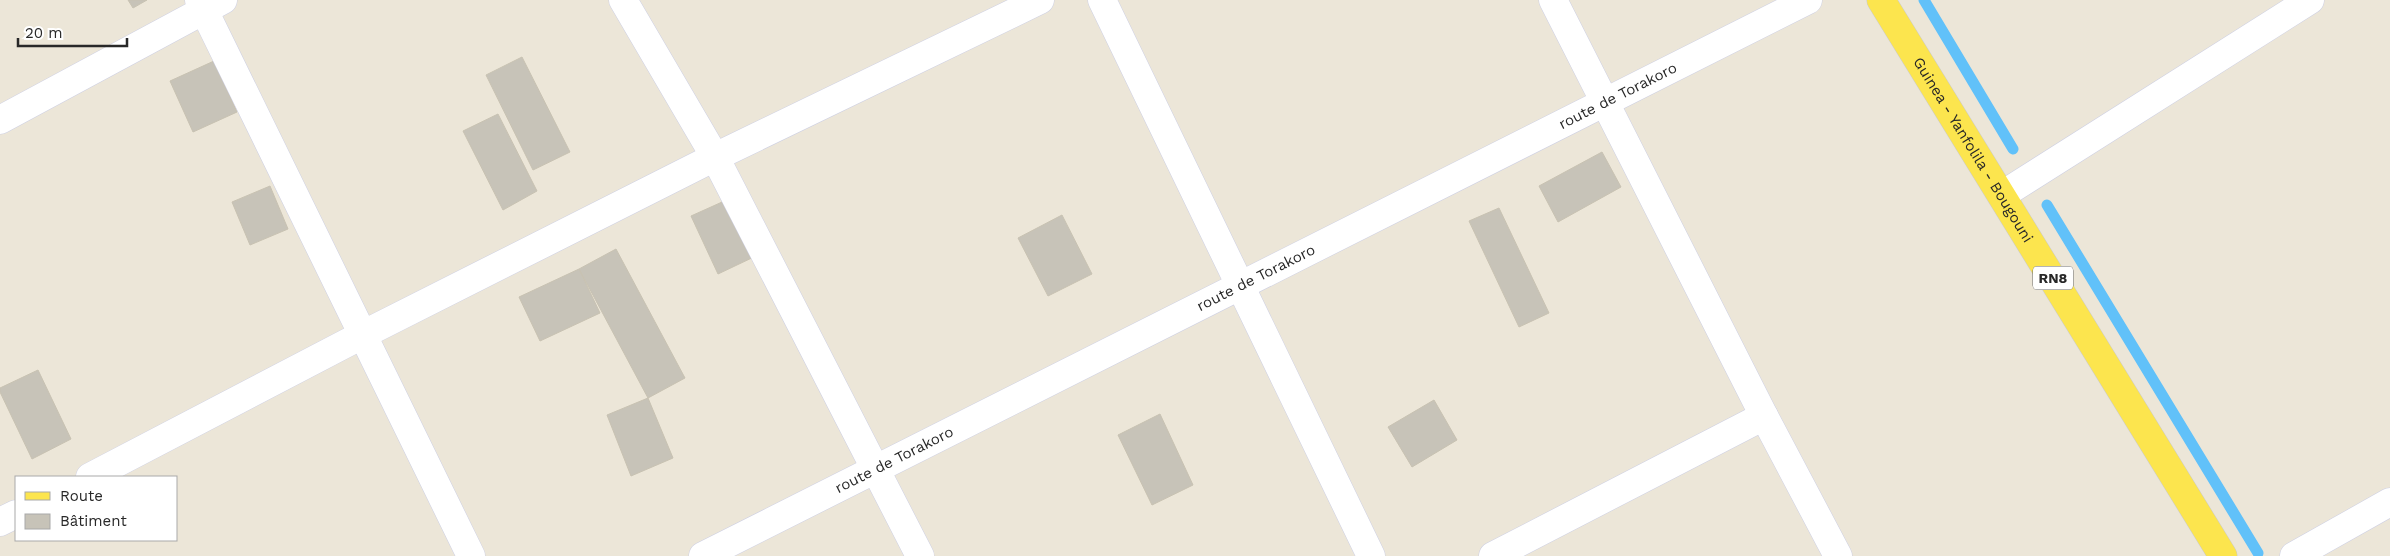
<svg xmlns="http://www.w3.org/2000/svg" width="2390" height="556" font-family="'Work Sans',sans-serif">
  <style>
    .lines { fill: none; stroke-linecap: round; stroke-linejoin: round }
    .stream { stroke: #61c1f9; stroke-width: 11 }
    .building { fill: #c7c3b8; stroke: #c8c2b2 }
    .street-casing { stroke: #ced0e3; stroke-width: 29 }
    .secondary-casing { stroke: #ced0e3; stroke-width: 29 }
    .primary-casing { stroke: #cbcbcb; stroke-width: 29 }
    .street { stroke: #fff; stroke-width: 28 }
    .secondary { stroke: #fff; stroke-width: 28 }
    .primary { stroke: #fce54e; stroke-width: 28 }
    .labels { text-anchor: middle; dominant-baseline: central; stroke-width: 4.5; stroke-linejoin: round; paint-order: stroke }
    .shield { fill: #fff; stroke: #686868; stroke-width: 1 }
    .shield-label { font-size: 14px; font-weight: bold; fill: #282828 }
    .street-label { font-size: 15px; fill: #282828; stroke: #fff }
  </style>
  <rect width="100%" height="100%" fill="#ece6d8"/>
  <g class="lines">
    <g class="stream">
      <polyline points="1924,0 2013,149"/>
      <polyline points="2047,205 2258,553"/>
    </g>
  </g>
  <g class="building">
    <polygon points="128,0 147,0 133,8"/>
    <polygon points="522,57 570,152 533,170 486,75"/>
    <polygon points="214,61 237,112 193,132 170,81"/>
    <polygon points="498,114 537,191 503,210 463,131"/>
    <polygon points="1602,152 1621,187 1558,222 1539,186"/>
    <polygon points="270,186 288,229 250,245 232,202"/>
    <polygon points="731,198 758,255 718,274 691,216"/>
    <polygon points="1499,208 1549,313 1519,327 1469,221"/>
    <polygon points="1062,215 1092,274 1048,296 1018,238"/>
    <polygon points="616,249 685,378 648,398 579,269"/>
    <polygon points="579,269 600,313 540,341 519,297"/>
    <polygon points="38,370 71,439 32,459 0,392 0,388"/>
    <polygon points="648,398 673,458 631,476 607,415"/>
    <polygon points="1434,400 1457,440 1412,467 1388,427"/>
    <polygon points="1160,414 1193,485 1152,505 1118,435"/>
  </g>
  <g class="lines">
    <g class="street-casing">
      <g id="street">
        <polyline points="199,0 471,556"/>
        <polyline points="623,0 715,157 920,556"/>
        <polyline points="1102,0 1371,556"/>
        <polyline points="1553,0 1764,416 1838,556"/>
        <polyline points="0,120 223,0"/>
        <polyline points="90,477 364,334 715,157 1040,0"/>
        <polyline points="0,522 16,514"/>
        <polyline points="1493,556 1764,416"/>
        <polyline points="2294,556 2390,502"/>
      </g>
    </g>
    <g class="secondary-casing">
      <g id="secondary">
        <polyline points="2002,195 2310,0"/>
        <path id="s1" d="M703,556L1808,0"/>
      </g>
    </g>
    <g class="primary-casing">
      <g id="primary">
        <path id="s2" d="M1881,0L2223,556"/>
      </g>
    </g>
    <use href="#street" class="street"/>
    <use href="#secondary" class="secondary"/>
    <use href="#primary" class="primary"/>
  </g>
  <g class="labels">
    <rect class="shield" x="2033" y="266.5" width="40" height="23" rx="4"/>
    <g class="shield-label">
      <text x="2053" y="278">RN8</text>
    </g>
    <g class="street-label">
      <text stroke="none"><textPath href="#s1" startOffset="1024">route de Torakoro</textPath></text>
      <text stroke="none"><textPath href="#s2" startOffset="176">Guinea - Yanfolila - Bougouni</textPath></text>
      <text stroke="none"><textPath href="#s1" startOffset="619">route de Torakoro</textPath></text>
      <text stroke="none"><textPath href="#s1" startOffset="214">route de Torakoro</textPath></text>
    </g>
  </g>
  <rect x="15" y="476" width="162" height="65" fill="#ffffff" stroke="#a9a9a9"/>
  <rect x="25" y="492" width="25" height="8" fill="#fce54e" stroke="#a9a9a9"/>
  <text x="60" y="501" font-size="15" fill="#282828">Route</text>
  <rect x="25" y="514" width="25" height="15" fill="#c7c3b8" stroke="#a9a9a9"/>
  <text x="60" y="526" font-size="15" fill="#282828">Bâtiment</text>
  <path d="M18 38v8h109v-8" fill="none" stroke="#282828" stroke-width="2.5"/>
  <text x="25" y="38" font-size="15" fill="#282828" stroke="#ffffff" stroke-width="4" paint-order="stroke">20 m</text>
</svg>
